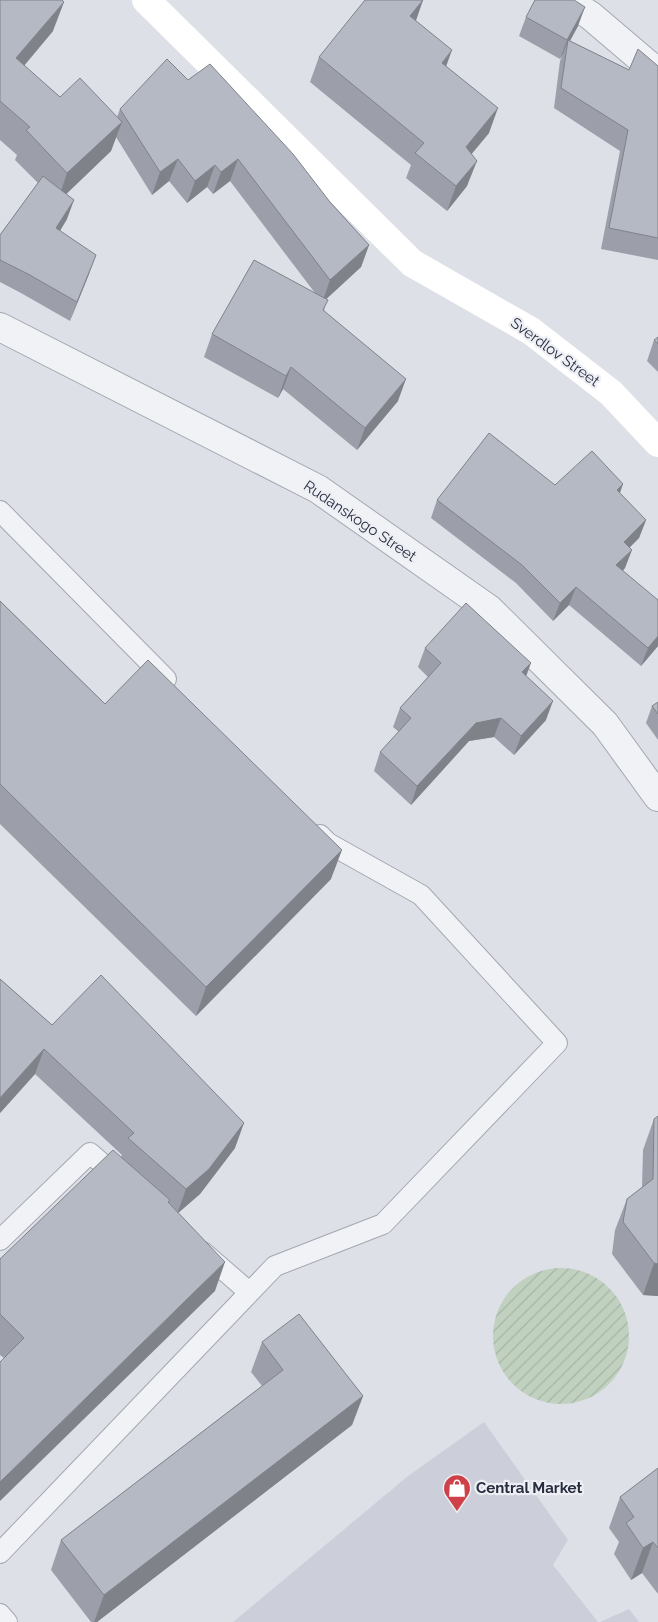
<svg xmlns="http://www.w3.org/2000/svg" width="658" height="1622" font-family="Raleway,sans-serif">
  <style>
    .built { fill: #cccfd9 }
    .garden { fill: url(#garden-furrows) }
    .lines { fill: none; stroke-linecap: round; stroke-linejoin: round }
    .lane-casing { stroke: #a3a7b1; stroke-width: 22 }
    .street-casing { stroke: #a3a7b1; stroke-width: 30 }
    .lane { stroke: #f0f2f6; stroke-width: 20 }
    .street { stroke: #f0f2f6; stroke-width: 28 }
    .secondary { stroke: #fff; stroke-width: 28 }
    .wall { fill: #9c9fa9 }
    .shaded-wall { fill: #7f8289 }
    .building { fill: #b5b9c4; stroke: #7f8289 }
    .labels { text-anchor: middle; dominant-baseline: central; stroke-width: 4.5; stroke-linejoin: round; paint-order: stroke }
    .street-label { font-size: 15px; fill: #272d3e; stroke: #edeff5 }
    .poi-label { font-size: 15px; font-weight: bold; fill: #272d3e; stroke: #edeff5; text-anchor: start }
  </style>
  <defs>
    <pattern id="garden-furrows" width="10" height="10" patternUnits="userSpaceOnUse" patternTransform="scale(1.25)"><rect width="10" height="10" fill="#c1d1bf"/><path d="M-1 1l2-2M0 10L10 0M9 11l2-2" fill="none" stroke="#a6b4a5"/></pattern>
  </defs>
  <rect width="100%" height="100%" fill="#dee0e7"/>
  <g class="built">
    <polygon points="484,1422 568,1540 553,1565 598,1622 233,1622 408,1476"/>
    <polygon points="629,1609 639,1622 600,1622"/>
  </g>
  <circle class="garden" cx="561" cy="1336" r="68"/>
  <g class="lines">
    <g class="lane-casing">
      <g id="lane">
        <polyline points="0,511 166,679"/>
        <polyline points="0,1240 90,1153 121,1180"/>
        <polyline points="203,1252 249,1292"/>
        <polyline points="0,1553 275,1266 383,1224 557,1043 421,895 328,843 320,835"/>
        <polyline points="0,1614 7,1622"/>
      </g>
    </g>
    <g class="street-casing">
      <g id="street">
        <polyline points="567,0 591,16 658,73"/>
        <polyline points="0,327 318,489 489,609 605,724 658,797"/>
      </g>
    </g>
    <use href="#lane" class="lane"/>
    <use href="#street" class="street"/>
    <polyline class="secondary" points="146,0 412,263 531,331 611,393 658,443"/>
  </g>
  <g class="wall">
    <polygon points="0,0 53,31 24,66 60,97 117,117 120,109 188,80 330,202 369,245 361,267 326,299 324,311 398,401 357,450 283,389 278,398 204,357 212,334 315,293 230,181 213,194 207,187 187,203 169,181 152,195 116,137 111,151 66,194 67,219 60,231 89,274 70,321 21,293 0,282 0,235 38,183 15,160 17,155 0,140"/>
    <polygon points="423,0 416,21 446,66 489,133 471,154 467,186 447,211 406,178 411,165 310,82 319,57"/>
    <polygon points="526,17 578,26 570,41 629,70 658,66 658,260 601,249 620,151 554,108 560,61 563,54 560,59 519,36"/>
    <polygon points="658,337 658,372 647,361 654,340"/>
    <polygon points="555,485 620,494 646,520 639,538 629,548 625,568 623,571 658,646 641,666 569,605 553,621 516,583 431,518 437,500"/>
    <polygon points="0,601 105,704 331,879 196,1016 0,824"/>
    <polygon points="425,648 526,676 546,720 514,755 494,737 469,741 411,805 374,771 380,752 399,732 393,727 400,708 428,677 418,667"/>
    <polygon points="658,702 658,740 646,723 652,706"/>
    <polygon points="0,979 52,1025 235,1148 200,1194 178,1213 215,1291 4,1358 0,1355 0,1259 121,1157 122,1155 35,1074 0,1113"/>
    <polygon points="654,1119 658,1296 643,1295 612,1254 615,1230 627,1199 642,1187 643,1150"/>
    <polygon points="262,1342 363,1396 352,1425 97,1622 91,1622 51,1570 61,1540 262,1386 251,1372"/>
    <polygon points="658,1468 658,1594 642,1573 631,1580 614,1554 619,1542 609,1528 620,1497"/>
  </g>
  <g class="shaded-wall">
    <polygon points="423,0 414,25 410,16"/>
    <polygon points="64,2 53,31 5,88 16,58"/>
    <polygon points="585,7 578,26 567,46 568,40 563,54 560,59 567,40"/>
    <polygon points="452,50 443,75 442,63"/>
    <polygon points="498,108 489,133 456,173 466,147"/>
    <polygon points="122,122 111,151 57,203 67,173"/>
    <polygon points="178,159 169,181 152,195 160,172"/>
    <polygon points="238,159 230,181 213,194 221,172"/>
    <polygon points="477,161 467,186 447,211 456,186"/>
    <polygon points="215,165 207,187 187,203 195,181"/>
    <polygon points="74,200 67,219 50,247 56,228"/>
    <polygon points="369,245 361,267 322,303 330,280"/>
    <polygon points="96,255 89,274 70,321 77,302"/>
    <polygon points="291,367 283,389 278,398 286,376"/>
    <polygon points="406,379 398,401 357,450 365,428"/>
    <polygon points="623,484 617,502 617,490"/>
    <polygon points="646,520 639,538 617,560 624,542"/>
    <polygon points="632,550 625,568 610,583 616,565"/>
    <polygon points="576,587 569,605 553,621 560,603"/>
    <polygon points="658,636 658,646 641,666 648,648"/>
    <polygon points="531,663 524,682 522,672"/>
    <polygon points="553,701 546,720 514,755 521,736"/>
    <polygon points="501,718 494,737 469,741 411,805 417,786 476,723"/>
    <polygon points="342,850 331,879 196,1016 206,987"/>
    <polygon points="44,1049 35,1074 0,1113 0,1098"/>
    <polygon points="244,1123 235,1148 200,1194 177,1214 186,1189"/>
    <polygon points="225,1262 215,1291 0,1501 0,1482"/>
    <polygon points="654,1263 658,1264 658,1296 643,1295"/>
    <polygon points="363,1396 352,1425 97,1622 94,1622 104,1595"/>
    <polygon points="653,1542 642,1573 631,1580 643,1548"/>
  </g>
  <g class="building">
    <polygon points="0,0 62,0 64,2 16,58 60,97 80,78 122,122 67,173 26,130 30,127 0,101"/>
    <polygon points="365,0 423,0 410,16 452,50 442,63 498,108 466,147 477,161 456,186 415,153 424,143 319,57"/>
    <polygon points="535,0 574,0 585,7 567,40 526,17"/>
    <polygon points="568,40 629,70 638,49 658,66 658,238 609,228 628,130 561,88"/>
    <polygon points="167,59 188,80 210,64 293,154 330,202 369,245 330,280 238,159 221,172 215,165 195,181 178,159 160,172 120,109"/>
    <polygon points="43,176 74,200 56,228 96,255 77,302 28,274 0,260 0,235"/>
    <polygon points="254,260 328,300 323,310 406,379 365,428 291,367 286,376 212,334"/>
    <polygon points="658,337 658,344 654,340"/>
    <polygon points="489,433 555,485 592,451 623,484 617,490 646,520 624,542 632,550 616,565 658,600 658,636 648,648 576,587 560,603 522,565 437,500"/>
    <polygon points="0,601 105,704 148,660 342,850 206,987 0,784"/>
    <polygon points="466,603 531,663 522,672 553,701 521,736 501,718 476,723 417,786 380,752 411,718 400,708 441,663 425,648"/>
    <polygon points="658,702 658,714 652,706"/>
    <polygon points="101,975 244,1123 209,1169 186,1189 128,1138 134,1133 44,1049 0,1098 0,979 52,1025"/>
    <polygon points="658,1116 658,1264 654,1263 623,1222 627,1199 653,1179 654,1119"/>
    <polygon points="113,1150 170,1200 168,1202 225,1262 0,1482 0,1362 24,1338 0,1314 0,1259"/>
    <polygon points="299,1314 363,1396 104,1595 61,1540 283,1370 262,1342"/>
    <polygon points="658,1468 658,1548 653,1542 643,1548 626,1523 634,1517 620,1497"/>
  </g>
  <defs>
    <g id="shop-pin" transform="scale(1.4375)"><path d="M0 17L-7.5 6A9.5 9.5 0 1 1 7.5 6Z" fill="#ce4148" stroke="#edeff5"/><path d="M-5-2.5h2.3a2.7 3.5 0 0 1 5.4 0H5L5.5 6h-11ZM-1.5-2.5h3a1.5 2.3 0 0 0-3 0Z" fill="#fff"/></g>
  </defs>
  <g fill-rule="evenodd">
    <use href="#shop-pin" x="457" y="1488"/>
  </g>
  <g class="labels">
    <g class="street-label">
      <text transform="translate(555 352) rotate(36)">Sverdlov Street</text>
      <text transform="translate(360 521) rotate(34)">Rudanskogo Street</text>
    </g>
    <g class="poi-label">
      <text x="476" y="1488">Central Market</text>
    </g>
  </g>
</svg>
